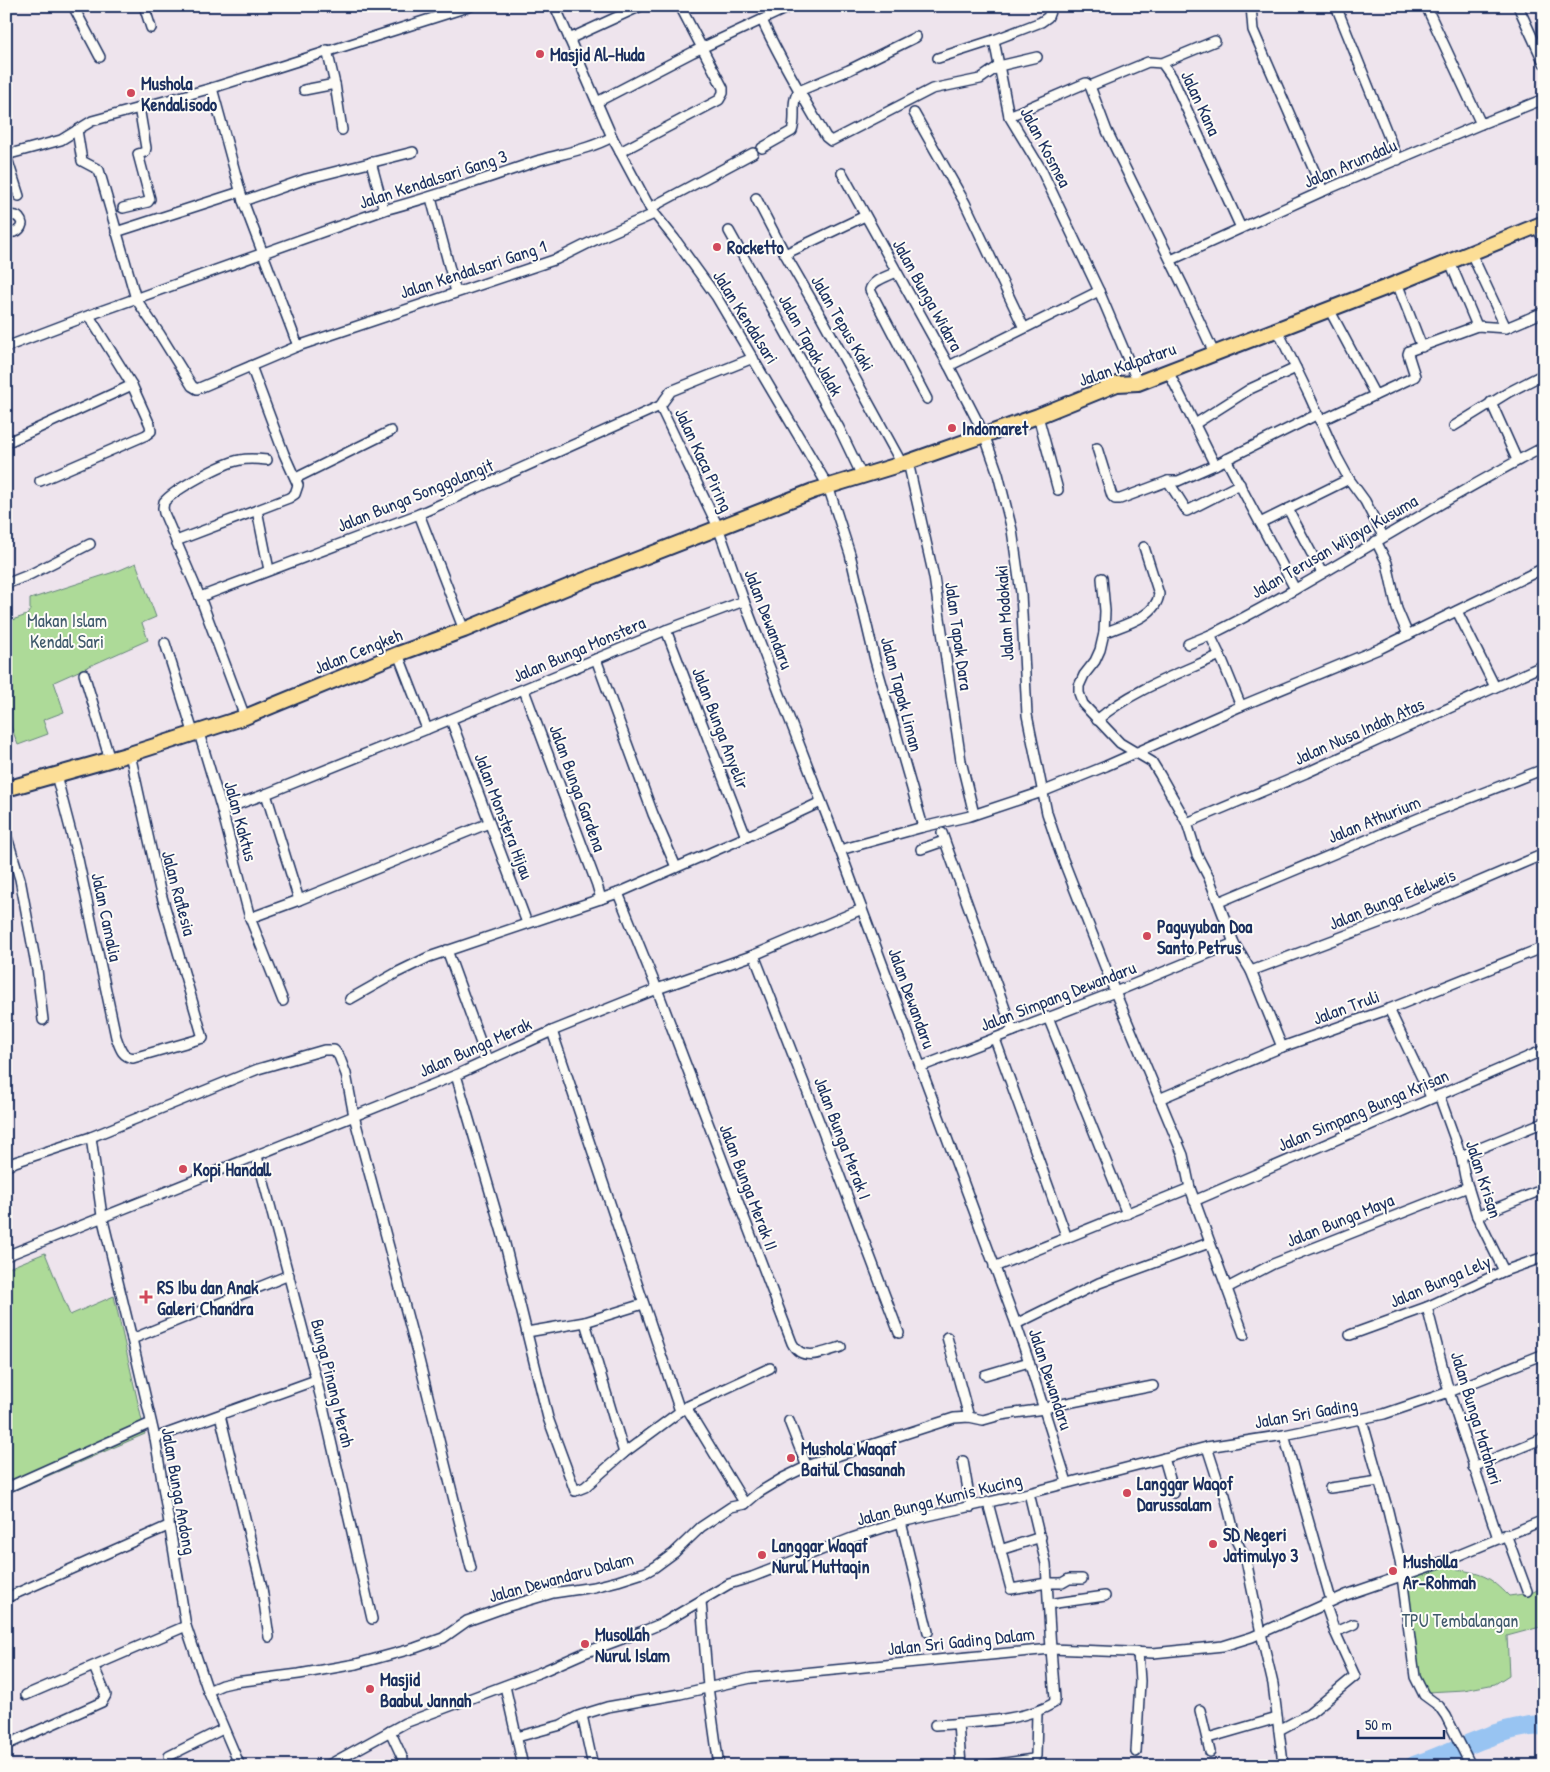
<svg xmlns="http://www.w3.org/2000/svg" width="1550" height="1772" font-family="'Patrick Hand',sans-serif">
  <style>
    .green { fill: #adda98; stroke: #64847b }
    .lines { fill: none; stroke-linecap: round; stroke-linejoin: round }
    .river { stroke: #98c4f2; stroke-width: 20 }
    .street-casing { stroke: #1b2f5e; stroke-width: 12 }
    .primary-casing { stroke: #1b2f5e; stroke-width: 18 }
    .street { stroke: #fdfcf7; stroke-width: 9 }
    .primary { stroke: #fcde96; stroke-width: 14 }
    .poi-dot { fill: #d1495b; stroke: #fdfcf7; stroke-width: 2 }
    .labels { text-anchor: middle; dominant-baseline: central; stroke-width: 4; stroke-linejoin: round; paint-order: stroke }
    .poi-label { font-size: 18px; font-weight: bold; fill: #1b2f5e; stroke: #fdfcf7; text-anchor: start }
    .street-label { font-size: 18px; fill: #1b2f5e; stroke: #fdfcf7 }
    .park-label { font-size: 18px; fill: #405a6c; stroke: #fdfcf7 }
  </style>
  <rect width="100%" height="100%" fill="#eee4ed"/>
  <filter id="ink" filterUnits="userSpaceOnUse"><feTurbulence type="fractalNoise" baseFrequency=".02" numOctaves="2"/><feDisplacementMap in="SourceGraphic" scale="10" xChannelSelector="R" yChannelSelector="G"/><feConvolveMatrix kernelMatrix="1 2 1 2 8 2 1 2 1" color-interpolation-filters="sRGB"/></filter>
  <g filter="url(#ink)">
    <g class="green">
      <polygon points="136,563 156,617 142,623 148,640 54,682 64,712 43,720 48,734 18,745 6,713 6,622 27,615 30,610 30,599 120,570"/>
      <polygon points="45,1253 70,1315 114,1296 145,1434 6,1494 6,1269"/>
      <path d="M1454,1562L1457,1569C1485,1575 1489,1576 1509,1596L1531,1593L1544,1587V1626L1507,1636L1509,1675L1495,1684L1464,1690L1427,1692L1418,1680L1406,1579Z"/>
    </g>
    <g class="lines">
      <path class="river" d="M1414,1766C1457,1752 1497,1726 1544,1725"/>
      <g class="street-casing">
        <g id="street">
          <polyline points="73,6 100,57"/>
          <polyline points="144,6 151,28"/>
          <polyline points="555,6 612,137 650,208 674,238 716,296 828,486 850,554 875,660 923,827"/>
          <polyline points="1251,6 1253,30 1323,191"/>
          <polyline points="1336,6 1398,160"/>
          <polyline points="1426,6 1481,124"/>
          <polyline points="1518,6 1544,63"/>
          <path d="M762,20C780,60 804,99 826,137L831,141L932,89L980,79L999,66L1037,57"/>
          <polyline points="569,39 641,6"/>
          <polyline points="994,40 1009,116 1041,169 1099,291 1138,383"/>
          <polyline points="327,50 335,84 342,130"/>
          <polyline points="938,58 994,40 1041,22 1048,17 1052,6"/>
          <polyline points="1162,63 1215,41"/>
          <polyline points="1090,86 1107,131 1184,288 1214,353"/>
          <polyline points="1090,86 1148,62 1162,63 1172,77 1241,228"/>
          <polyline points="212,88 243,201 298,346"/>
          <polyline points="304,90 335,84"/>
          <polyline points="597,102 693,52 791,6"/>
          <polyline points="914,113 965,203 1024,328"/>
          <polyline points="1009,116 1086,83 1090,86"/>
          <polyline points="77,130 82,161 99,170 136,299 159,333 192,386 197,389 298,346 557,259 601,237 654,214"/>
          <path d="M762,148L792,131C797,118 790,101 799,91L849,70L916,37"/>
          <polyline points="620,152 719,100 723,93 723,88 680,6"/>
          <polyline points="371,162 384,210"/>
          <polyline points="842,173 949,366 984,434 998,474 1012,530 1021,593 1027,715 1047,813 1060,852 1115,992 1183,1155 1190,1188 1244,1335"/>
          <polyline points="19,196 6,155 61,140 92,121 212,88 471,6"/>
          <polyline points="431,198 456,292"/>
          <polyline points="756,198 785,254 822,318 902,464"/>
          <polyline points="243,201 306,179 413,152"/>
          <polyline points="123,208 148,202 150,199 138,154 145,152 146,148 139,107"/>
          <polyline points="650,208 753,153"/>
          <path d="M6,219C12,213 20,215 22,224C20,232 12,235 6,229"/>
          <polyline points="1536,226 1544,241"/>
          <polyline points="729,231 839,428 862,476"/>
          <polyline points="116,232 240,192"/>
          <polyline points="1471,253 1506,328"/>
          <polyline points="785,254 865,216"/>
          <polyline points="1171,260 1323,191 1481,124 1544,99"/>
          <polyline points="1450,262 1477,326"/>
          <path d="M896,272C887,277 872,280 870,290L927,399"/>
          <polyline points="1397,283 1422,347"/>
          <polyline points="1329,309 1375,395"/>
          <polyline points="1277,329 1309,395 1337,457 1349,479 1365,501 1383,536"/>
          <path d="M6,347L98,312L384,210C437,196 488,178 540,160C564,153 590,149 612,137"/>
          <polyline points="949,366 1099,291"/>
          <polyline points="1168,371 1215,465"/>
          <polyline points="1491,402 1517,460"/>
          <polyline points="660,406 718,527 744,601 840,850 1016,1324 1029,1362 1067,1482"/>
          <polyline points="1038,416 1058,490"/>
          <polyline points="1320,421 1414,377 1415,376 1408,354 1409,351 1477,326 1506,328 1544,312"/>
          <polyline points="1195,424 1250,389 1296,368"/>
          <polyline points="1454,426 1509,392 1544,374"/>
          <polyline points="6,443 132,385"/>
          <polyline points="1097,448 1112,496 1115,499 1120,499 1168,481 1178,481 1219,463 1318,414"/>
          <polyline points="1226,459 1260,523 1349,479"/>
          <polyline points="908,462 934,577 961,761 974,814"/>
          <polyline points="296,478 391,431"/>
          <polyline points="40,481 146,435 151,431 150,425 132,385 89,316"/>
          <polyline points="1168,481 1187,511 1240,484"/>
          <polyline points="1288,509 1322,573"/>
          <polyline points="257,510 269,570"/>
          <polyline points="419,514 464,630"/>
          <polyline points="1260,523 1295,589"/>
          <polyline points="176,541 289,498 295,494 298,485 284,454 251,366"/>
          <polyline points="1376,541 1387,563 1397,609 1408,635"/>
          <polyline points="1102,578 1105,611 1104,633 1100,650 1095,661 1084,675 1079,686 1079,693 1083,704 1120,743 1152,762 1160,775 1187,823 1197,855 1209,878 1234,943 1251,971 1282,1047"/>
          <polyline points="6,584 31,574 90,544"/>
          <path d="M200,597L164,513L163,508L164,502C175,489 223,463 240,460C249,458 258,459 267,460"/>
          <polyline points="1457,611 1495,687"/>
          <polyline points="666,630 746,837"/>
          <path d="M1104,633C1122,625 1156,618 1159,594L1144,547"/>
          <polyline points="165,643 194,735"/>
          <polyline points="1188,644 1210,635"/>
          <polyline points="398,654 427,729 666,630 744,601"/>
          <polyline points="596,659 653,814 676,867"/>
          <polyline points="84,674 110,760"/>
          <polyline points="524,690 597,885 601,899"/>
          <path d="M1241,706L1223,662L1210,635C1324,578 1430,505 1544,447"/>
          <polyline points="245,717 200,597 419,514 660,406 671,391 753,358"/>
          <polyline points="451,720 527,923"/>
          <path d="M1097,720C1132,690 1178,674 1220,655"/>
          <polyline points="199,733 222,810 250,918 283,1001"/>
          <path d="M56,775L78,859L116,1037C120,1047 121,1056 133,1058L203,1038L160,890L130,754"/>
          <polyline points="266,794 299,900"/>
          <polyline points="222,810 266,794 427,729"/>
          <polyline points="1187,823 1306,773 1544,665"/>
          <polyline points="942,833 1013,1031"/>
          <polyline points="6,834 20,879 37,970 43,1020"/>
          <polyline points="921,849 944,841"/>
          <polyline points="840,850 923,827 970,816 1042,792 1106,766 1241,706 1381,648 1544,568"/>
          <path d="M618,893L657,989L792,1343C802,1363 824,1352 841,1347"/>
          <polyline points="1219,902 1419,818 1544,769"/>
          <polyline points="250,918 299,900 489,823"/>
          <polyline points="447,950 487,1060"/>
          <polyline points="754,955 820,1124 899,1333"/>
          <polyline points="1251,971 1413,910 1544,854"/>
          <polyline points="350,999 396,973 429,957 618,893 746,837 821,802"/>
          <polyline points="1389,1009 1431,1097"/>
          <polyline points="1048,1017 1127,1214"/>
          <polyline points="552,1031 680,1411"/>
          <polyline points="995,1039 1067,1238"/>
          <polyline points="920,1067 1115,992 1234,943"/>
          <polyline points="456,1075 503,1236 548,1418 575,1491 585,1487 624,1453 686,1407 770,1368"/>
          <polyline points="1439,1095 1461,1156 1465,1177 1477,1216 1504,1271"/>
          <polyline points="1159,1099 1282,1047 1389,1009 1544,947"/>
          <polyline points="91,1137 102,1216 132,1339 155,1438 186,1626 208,1691 240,1766"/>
          <polyline points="257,1156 323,1406 372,1619"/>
          <polyline points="1461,1156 1544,1122"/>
          <polyline points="6,1167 15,1162 91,1137 258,1069 324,1050 334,1050 339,1056 346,1074 354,1116 417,1352 471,1568"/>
          <polyline points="1194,1201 1544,1050"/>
          <polyline points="1477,1216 1544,1189"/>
          <polyline points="6,1256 456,1075 552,1031 657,989 754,955 862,909"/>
          <polyline points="994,1267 1190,1188"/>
          <polyline points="1227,1288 1273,1264 1468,1187"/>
          <polyline points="1427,1307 1449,1392 1498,1538"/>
          <polyline points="585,1322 624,1453"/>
          <polyline points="1016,1324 1099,1283 1209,1243"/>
          <polyline points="527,1332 585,1322 643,1304"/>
          <polyline points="1350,1335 1427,1307 1504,1271 1544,1257"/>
          <polyline points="947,1337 969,1417"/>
          <polyline points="132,1339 289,1275"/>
          <polyline points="985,1375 1029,1362"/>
          <polyline points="686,1407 745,1504"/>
          <polyline points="220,1415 262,1588 269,1637"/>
          <polyline points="1362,1420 1388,1511 1400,1561 1415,1677 1424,1695 1439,1706 1446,1716 1471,1766"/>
          <polyline points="789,1421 807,1467"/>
          <polyline points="1284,1435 1331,1600"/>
          <polyline points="155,1438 316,1380"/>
          <polyline points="1207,1447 1218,1481 1225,1495 1236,1540 1246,1560 1261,1633 1273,1684 1283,1763"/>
          <polyline points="1164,1458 1174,1493"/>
          <polyline points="963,1461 971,1507"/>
          <polyline points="1473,1467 1544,1438"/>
          <polyline points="6,1488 151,1423"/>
          <polyline points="1330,1488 1379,1481"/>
          <polyline points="988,1503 1011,1589 1047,1583 1062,1583 1069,1579 1082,1579"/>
          <polyline points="901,1522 928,1632"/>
          <polyline points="1506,1534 1527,1591"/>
          <polyline points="1000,1550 1041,1537"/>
          <polyline points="6,1598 168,1526"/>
          <polyline points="701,1601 708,1687 719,1766"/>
          <polyline points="1049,1604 1105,1596"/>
          <polyline points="1335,1632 1354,1624"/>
          <polyline points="505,1686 523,1766"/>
          <polyline points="208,1691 222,1685 235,1682 299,1674 356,1664 415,1648 443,1638 467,1621 506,1607 553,1593 594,1587 618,1581 646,1572 655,1567 674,1553 701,1527 731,1507 745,1504 758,1493 783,1478 812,1464 954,1418 969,1417 983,1420 1001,1415 1044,1409 1052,1406 1153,1386"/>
          <polyline points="26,1695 186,1626"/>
          <polyline points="1200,1710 1210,1752"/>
          <polyline points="582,1715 593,1766"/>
          <polyline points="958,1723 961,1766"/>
          <path d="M935,1725C971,1722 1023,1722 1054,1703L1055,1699L1051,1649L1046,1564L1029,1493"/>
          <polyline points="1279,1730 1309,1714 1355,1676 1335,1632 1325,1603"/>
          <polyline points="390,1731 403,1759 403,1762 398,1766"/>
          <polyline points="517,1737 561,1725 578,1716 607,1707 680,1694 751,1678 1051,1649 1153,1653 1223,1646 1252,1637 1346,1595 1442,1562 1544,1520"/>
          <polyline points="1208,1738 1277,1718"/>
          <polyline points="6,1745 102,1702 106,1695 94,1667"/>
          <polyline points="1136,1752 1140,1681 1138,1652"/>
          <polyline points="169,1756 223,1729"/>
          <polyline points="327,1766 405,1723 541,1672 584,1653 646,1630 663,1623 729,1584 752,1577 852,1538 901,1522 1029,1493 1207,1447 1284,1435 1384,1414 1449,1392 1544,1354"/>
          <polyline points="984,1766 1033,1759 1036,1756 1037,1712"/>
        </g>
      </g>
      <g class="primary-casing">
        <polyline id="primary" points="6,789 130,754 245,717 398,654 464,630 582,581 813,491 908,462 1038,416 1117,384 1138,383 1390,286 1544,223"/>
      </g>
      <use href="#street" class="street"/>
      <use href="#primary" class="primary"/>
    </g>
  </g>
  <g class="poi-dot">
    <circle cx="540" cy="54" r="5"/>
    <circle cx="131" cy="93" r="5"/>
    <circle cx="717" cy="247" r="5"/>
    <circle cx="952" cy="428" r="5"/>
    <circle cx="1147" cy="936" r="5"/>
    <circle cx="183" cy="1169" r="5"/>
    <path d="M143.5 1289.5h5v5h5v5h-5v5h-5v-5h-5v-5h5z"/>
    <circle cx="791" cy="1458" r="5"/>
    <circle cx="1127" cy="1493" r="5"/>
    <circle cx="1213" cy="1544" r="5"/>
    <circle cx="762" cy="1555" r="5"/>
    <circle cx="1393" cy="1571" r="5"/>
    <circle cx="585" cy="1644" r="5"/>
    <circle cx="370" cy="1689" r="5"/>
  </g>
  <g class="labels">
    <g class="poi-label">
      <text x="550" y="54">Masjid Al-Huda</text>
      <text x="141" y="83">Mushola<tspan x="141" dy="21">Kendalisodo</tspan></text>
      <text x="727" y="247">Rocketto</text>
      <text x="962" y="428">Indomaret</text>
      <text x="1157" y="926">Paguyuban Doa<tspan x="1157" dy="21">Santo Petrus</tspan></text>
      <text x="193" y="1169">Kopi Handall</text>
      <text x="157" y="1287">RS Ibu dan Anak<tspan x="157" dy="21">Galeri Chandra</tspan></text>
      <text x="801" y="1448">Mushola Waqaf<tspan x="801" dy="21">Baitul Chasanah</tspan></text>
      <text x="1137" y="1483">Langgar Waqof<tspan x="1137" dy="21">Darussalam</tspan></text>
      <text x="1223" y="1534">SD Negeri<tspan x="1223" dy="21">Jatimulyo 3</tspan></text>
      <text x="772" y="1545">Langgar Waqaf<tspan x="772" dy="21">Nurul Muttaqin</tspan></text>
      <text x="1403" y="1561">Musholla<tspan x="1403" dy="21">Ar-Rohmah</tspan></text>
      <text x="595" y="1634">Musollah<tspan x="595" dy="21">Nurul Islam</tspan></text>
      <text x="380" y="1679">Masjid<tspan x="380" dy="21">Baabul Jannah</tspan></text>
    </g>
    <g class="street-label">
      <text transform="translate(1201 103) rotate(65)">Jalan Kana</text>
      <text transform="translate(1046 147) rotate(62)">Jalan Kosmea</text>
      <text transform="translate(1350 163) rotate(-23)">Jalan Arumdalu</text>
      <text transform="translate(433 179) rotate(-18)">Jalan Kendalsari Gang 3</text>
      <text transform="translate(473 269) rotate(-18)">Jalan Kendalsari Gang 1</text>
      <text transform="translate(928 295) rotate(61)">Jalan Bunga Widara</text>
      <text transform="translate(746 317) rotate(58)">Jalan Kendalsari</text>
      <text transform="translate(843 323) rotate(60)">Jalan Tepus Kaki</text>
      <text transform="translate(811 345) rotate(61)">Jalan Tapak Jalak</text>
      <text transform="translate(1127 364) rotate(-19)">Jalan Kalpataru</text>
      <text transform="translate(704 460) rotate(65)">Jalan Kaca Piring</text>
      <text transform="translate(415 495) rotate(-22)">Jalan Bunga Songgolangit</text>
      <text transform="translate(1334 546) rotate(-30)">Jalan Terusan Wijaya Kusuma</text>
      <text transform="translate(1004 613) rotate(-94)">Jalan Modokaki</text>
      <text transform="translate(769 619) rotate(69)">Jalan Dewandaru</text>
      <text transform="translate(959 636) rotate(82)">Jalan Tapak Dara</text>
      <text transform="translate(579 649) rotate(-23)">Jalan Bunga Monstera</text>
      <text transform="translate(358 651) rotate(-22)">Jalan Cengkeh</text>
      <text transform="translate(902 694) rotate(75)">Jalan Tapak Liman</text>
      <text transform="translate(721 728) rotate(69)">Jalan Bunga Anyelir</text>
      <text transform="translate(1359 731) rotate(-24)">Jalan Nusa Indah Atas</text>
      <text transform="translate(578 788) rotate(70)">Jalan Bunga Gardena</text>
      <text transform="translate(504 816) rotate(69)">Jalan Monstera Hijau</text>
      <text transform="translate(1374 819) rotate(-22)">Jalan Athurium</text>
      <text transform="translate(241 821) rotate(75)">Jalan Kaktus</text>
      <text transform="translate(179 893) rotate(75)">Jalan Raflesia</text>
      <text transform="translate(1392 899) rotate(-22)">Jalan Bunga Edelweis</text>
      <text transform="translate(107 917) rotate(78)">Jalan Camalia</text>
      <text transform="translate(1058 996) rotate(-21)">Jalan Simpang Dewandaru</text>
      <text transform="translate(912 998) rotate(70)">Jalan Dewandaru</text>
      <text transform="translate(1346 1007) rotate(-20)">Jalan Truli</text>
      <text transform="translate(475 1047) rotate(-24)">Jalan Bunga Merak</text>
      <text transform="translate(1363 1110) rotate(-23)">Jalan Simpang Bunga Krisan</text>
      <text transform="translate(843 1138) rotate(69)">Jalan Bunga Merak I</text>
      <text transform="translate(1484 1179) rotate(72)">Jalan Krisan</text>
      <text transform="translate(749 1187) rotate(69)">Jalan Bunga Merak II</text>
      <text transform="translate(1340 1220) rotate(-22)">Jalan Bunga Maya</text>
      <text transform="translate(1440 1281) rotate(-23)">Jalan Bunga Lely</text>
      <text transform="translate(1051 1379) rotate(72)">Jalan Dewandaru</text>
      <text transform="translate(333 1383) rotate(76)">Bunga Pinang Merah</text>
      <text transform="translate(1306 1413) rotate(-10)">Jalan Sri Gading</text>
      <text transform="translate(1477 1418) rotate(73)">Jalan Bunga Matahari</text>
      <text transform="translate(179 1491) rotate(80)">Jalan Bunga Andong</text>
      <text transform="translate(939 1499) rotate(-14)">Jalan Bunga Kumis Kucing</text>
      <text transform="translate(561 1577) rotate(-15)">Jalan Dewandaru Dalam</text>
      <text transform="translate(961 1641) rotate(-6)">Jalan Sri Gading Dalam</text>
    </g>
    <g class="park-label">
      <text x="67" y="620">Makan Islam<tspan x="67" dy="21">Kendal Sari</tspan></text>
      <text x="1460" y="1620">TPU Tembalangan</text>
    </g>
  </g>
  <rect width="1550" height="1772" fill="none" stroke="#fdfcf7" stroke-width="25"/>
  <rect x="12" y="12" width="1525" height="1747" fill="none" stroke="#1b2f5e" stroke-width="2" filter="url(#ink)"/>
  <path d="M1358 1730v8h86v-8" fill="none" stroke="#1b2f5e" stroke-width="2.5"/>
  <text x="1365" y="1730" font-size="15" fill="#1b2f5e" stroke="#fdfcf7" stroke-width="4" paint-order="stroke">50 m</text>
</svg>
